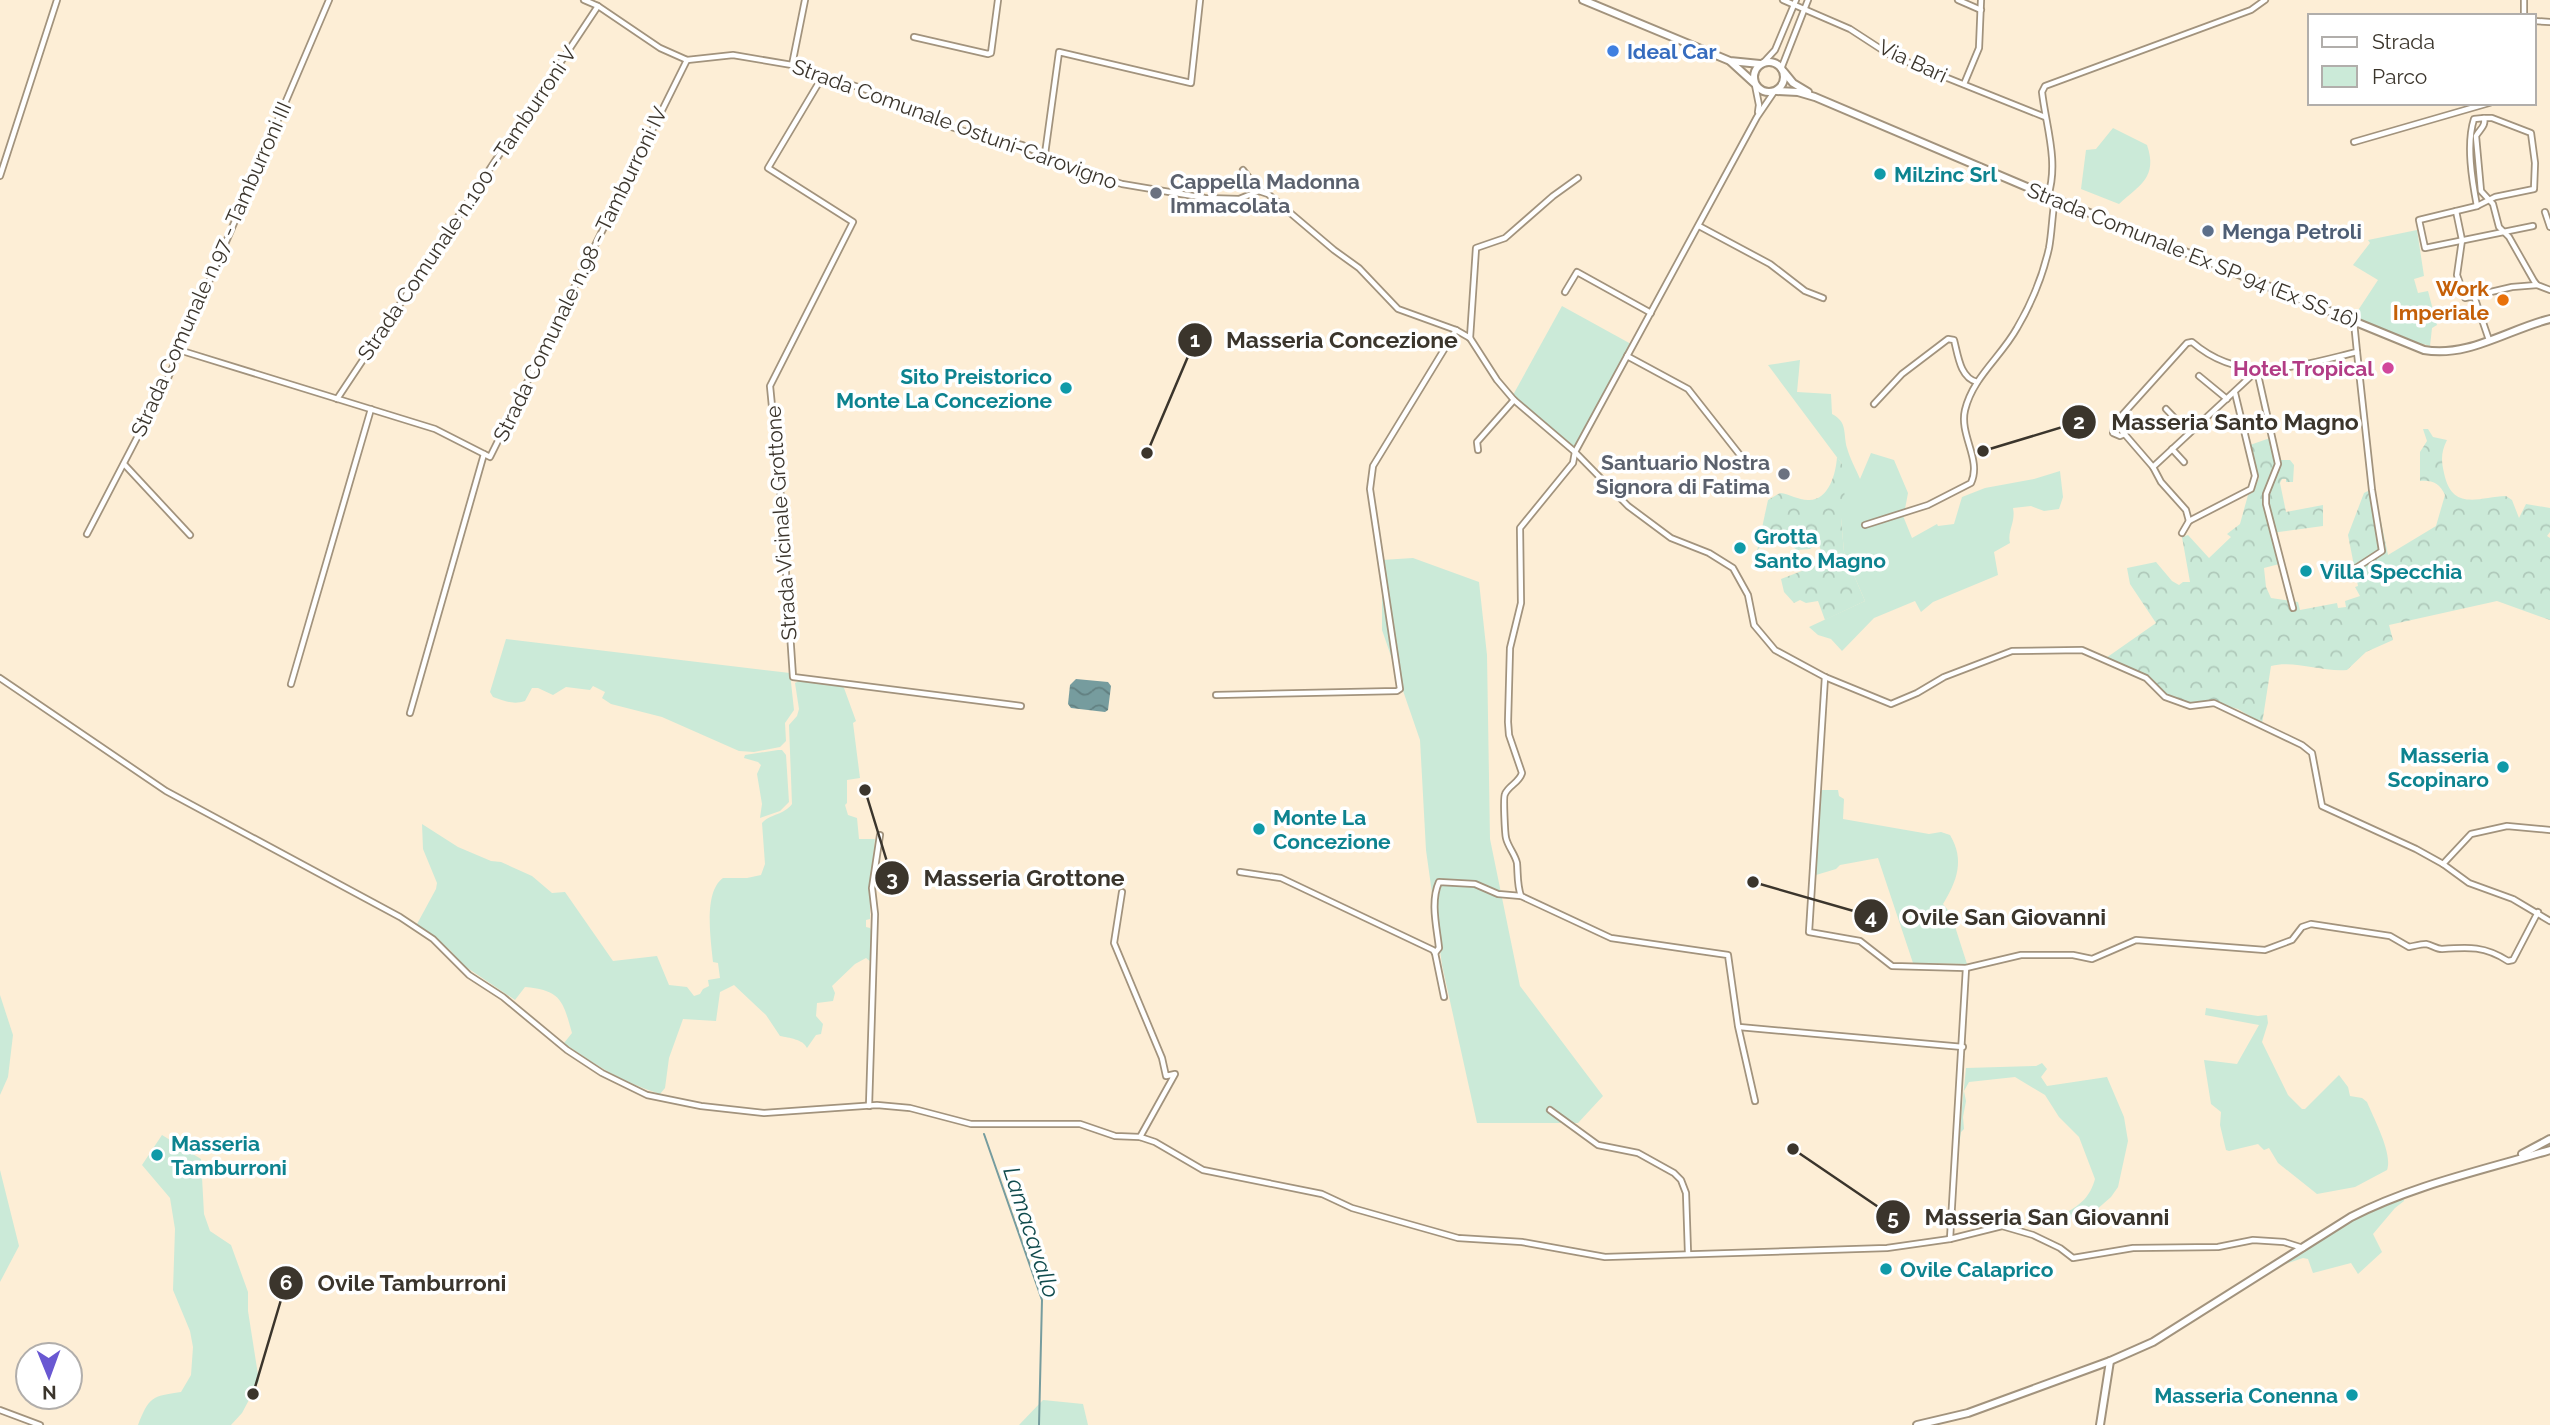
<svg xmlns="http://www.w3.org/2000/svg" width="2550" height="1425" font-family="Raleway,sans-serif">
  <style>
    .green { fill: #cbead8 }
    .forest { fill: url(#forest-crowns) }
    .water { fill: url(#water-waves) }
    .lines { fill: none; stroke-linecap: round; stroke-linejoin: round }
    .stream { stroke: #769c9e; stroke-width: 2 }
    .street-casing { stroke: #a2937d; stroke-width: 8 }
    .secondary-casing { stroke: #a2937d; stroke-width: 10 }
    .street { stroke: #fff; stroke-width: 4.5 }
    .secondary { stroke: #fff; stroke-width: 6 }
    .shop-dot { fill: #3f7fe0; stroke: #fff; stroke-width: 2.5 }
    .culture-dot { fill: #0f9aa8; stroke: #fff; stroke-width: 2.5 }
    .worship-dot { fill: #6b7280; stroke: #fff; stroke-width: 2.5 }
    .service-dot { fill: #5c6f8a; stroke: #fff; stroke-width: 2.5 }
    .food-dot { fill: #e8710a; stroke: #fff; stroke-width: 2.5 }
    .hotel-dot { fill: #d1479c; stroke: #fff; stroke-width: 2.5 }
    .labels { text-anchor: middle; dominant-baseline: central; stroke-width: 7; stroke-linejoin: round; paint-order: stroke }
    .shop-label { font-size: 21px; font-weight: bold; fill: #366cbe; stroke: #fff; text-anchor: start }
    .street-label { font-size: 21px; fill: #3b352c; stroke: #fff }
    .culture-label { font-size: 21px; font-weight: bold; fill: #0d838f; stroke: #fff; text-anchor: start }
    .worship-label { font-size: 21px; font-weight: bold; fill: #5b616d; stroke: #fff; text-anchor: start }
    .service-label { font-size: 21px; font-weight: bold; fill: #4e5e75; stroke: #fff; text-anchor: start }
    .food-label { font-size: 21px; font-weight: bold; fill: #c56008; stroke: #fff; text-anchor: end }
    .hotel-label { font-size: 21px; font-weight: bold; fill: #b23c85; stroke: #fff; text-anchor: end }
    .water-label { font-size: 23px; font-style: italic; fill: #104b4d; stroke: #fff }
    .leader { fill: none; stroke: #3b352c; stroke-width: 2.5 }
    .callout-dot { fill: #3b352c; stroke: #fff; stroke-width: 2.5 }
    .mark-label { font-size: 21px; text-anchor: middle; font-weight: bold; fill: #fff }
    .callout-label { font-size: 23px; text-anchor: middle; font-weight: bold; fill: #3b352c; stroke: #fff; stroke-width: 7; stroke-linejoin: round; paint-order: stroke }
  </style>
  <defs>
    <pattern id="forest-crowns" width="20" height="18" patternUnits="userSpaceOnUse" patternTransform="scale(1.75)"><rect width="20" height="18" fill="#cbead8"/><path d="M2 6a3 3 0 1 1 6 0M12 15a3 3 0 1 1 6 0" fill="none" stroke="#afc9ba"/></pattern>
    <pattern id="water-waves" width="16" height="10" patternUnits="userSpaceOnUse" patternTransform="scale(1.75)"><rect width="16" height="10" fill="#769c9e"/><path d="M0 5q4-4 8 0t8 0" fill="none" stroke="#628081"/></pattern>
  </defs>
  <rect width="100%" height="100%" fill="#fdeed6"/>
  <g class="green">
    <path d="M2113,128L2147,145C2158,177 2140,185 2119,204L2081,189L2086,150L2096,149Z"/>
    <polygon points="2417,230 2424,276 2414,279 2418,293 2428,291 2437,325 2432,328 2430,346 2405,339 2353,318 2378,280 2353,265 2370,243 2368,240"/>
    <polygon points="1562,306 1631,344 1575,452 1513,395"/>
    <path d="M1800,360L1797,392L1831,394L1832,414C1848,422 1843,434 1847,448C1850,459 1856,469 1860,479L1871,453L1894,460L1908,493L1905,509L1901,511L1912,538L1937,524L1938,526L1954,524L1962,497L1985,488L2034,479L2060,471L2063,497L2059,509L2044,511L2031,506L2013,508C2016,522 2007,531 2010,543L1994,552L1998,575L1933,602L1921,612L1915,601L1874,618L1842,651L1831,639L1818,635L1809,627L1865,601L1844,552L1841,518L1842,464L1768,365Z"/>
    <polygon points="1413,558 1479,582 1487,655 1490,839 1520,986 1603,1096 1578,1123 1477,1123 1442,965 1426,850 1420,740 1382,630 1382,560"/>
    <path d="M506,639L790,673L794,710L785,723L786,741L780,747L754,752L739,751L662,717L611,704L602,698L605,692L593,686L590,690L566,687L553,695L538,688H532L525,701C513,705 504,701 493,697L490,692Z"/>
    <path d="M803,679L841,685L844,688L856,721L853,723L860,778L847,780V803L845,805L848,815L857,818L859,839H875L870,885V919L866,920V927L870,928L873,936L871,962L866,958L855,964L832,986L835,993L833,1001L817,1003L816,1016L823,1024L821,1034L816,1035L807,1048C803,1039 789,1038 780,1036L766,1015L734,985L720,992L716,1021L683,1019L669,1058L665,1088L660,1094C624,1083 595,1065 564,1043L572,1033C563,1001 561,990 525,987L515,1000L463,965L450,950L417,924L436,889L437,883L423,849L422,824L458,847L491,861L501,862L532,876L552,893L565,892L613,961L657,956L669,985L687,987L694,996L700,994L703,989L709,986L708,980L720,978L718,963L713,962C711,941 703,892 723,878H747L761,875L765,864L762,823C770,814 784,815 792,804L789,725L797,716L799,709L795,683Z"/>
    <polygon points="778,750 782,750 786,755 789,802 780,811 760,818 762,804 757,774 761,765 758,762 744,758 745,755"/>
    <path d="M1819,790H1838L1839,796L1844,799L1843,819L1929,834L1941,832L1950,835C1965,860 1957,881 1943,904L1951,914L1967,964L1913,963L1878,858L1840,865L1836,869L1816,875L1815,834Z"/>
    <polygon points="0,995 13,1035 8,1077 0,1095"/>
    <path d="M2206,1008L2258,1016L2267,1015L2268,1023L2262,1042L2288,1095L2302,1109H2305L2339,1075L2348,1087L2350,1096L2362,1098L2367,1102C2374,1119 2393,1154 2387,1170L2355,1187L2317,1194L2278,1163L2269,1148L2264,1150L2258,1144L2229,1151L2226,1150L2220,1125L2221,1112L2211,1104L2204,1060L2237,1064L2259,1025L2205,1015Z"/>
    <path d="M2042,1063L2047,1069L2041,1077L2047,1086L2107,1077L2124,1117L2128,1141L2118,1187L2111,1197L2095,1211L2063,1220L2066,1213C2081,1204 2090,1197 2095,1179L2079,1137L2059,1117L2045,1095L2015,1077L1969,1082L1964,1091L1966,1101L1963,1117L1964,1129L1961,1132L1955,1176L1966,1068L2036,1066Z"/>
    <path d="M162,1135L201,1159L204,1214L210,1231L231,1245L248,1292V1311L259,1381L242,1413L231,1425H138C149,1397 152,1396 181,1392L191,1375L193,1347L190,1331L173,1290L175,1229L170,1198L142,1165Z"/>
    <polygon points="0,1170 19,1246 0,1282"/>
    <polygon points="2403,1198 2404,1201 2395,1208 2373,1234 2382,1252 2358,1274 2351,1263 2313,1273 2308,1259 2303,1258 2285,1264 2284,1262 2349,1221"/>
    <polygon points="1043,1400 1083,1404 1088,1425 1019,1425"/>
  </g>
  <g class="forest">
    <path d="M2423,429H2428L2433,437L2447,440C2441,452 2441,460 2444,473C2452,512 2479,497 2506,496L2512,500L2519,518L2526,504L2550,508V532L2547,536L2550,538V620L2497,601L2389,625L2393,640L2366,652L2347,670C2321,672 2294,660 2271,666L2262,724L2238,709L2216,703L2183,702L2167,695L2144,674L2106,658L2156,623L2130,584L2127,568L2156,562L2172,581L2179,585L2183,582H2190L2182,537L2188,535L2209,558L2231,537L2227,534L2240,524L2248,495L2253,492L2259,478L2250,445L2270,438L2275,460H2290L2294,465L2293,482H2286V479H2282L2280,483L2286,512L2323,505V526L2271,533L2283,563L2264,568L2266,587L2271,598L2298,602L2300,610L2337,603L2338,608L2346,607L2345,601L2360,596L2355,587L2358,586L2348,535L2364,493L2368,491L2375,493L2388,555L2436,526L2445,495C2440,484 2433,480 2420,481V452L2427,441Z"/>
    <path d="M1837,457L1842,464L1846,512L1841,518L1844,552L1865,601L1825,620L1818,601L1806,603L1800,600L1794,603L1784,592L1781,579L1825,562L1818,542L1810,549L1797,550L1787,542L1786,533C1771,533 1766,539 1757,551L1768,500L1780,493C1790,494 1798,500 1808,500C1829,501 1836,473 1837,457Z"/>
  </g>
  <polygon class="water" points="1076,679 1108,682 1111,686 1108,710 1105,712 1071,708 1068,704 1070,685"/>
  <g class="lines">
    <polyline class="stream" points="984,1134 1042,1300 1039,1425"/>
    <g class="street-casing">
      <g id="street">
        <polyline points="584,0 598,6 660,48 687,60 733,55 792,65 882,95 939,123 970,133 1022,145 1070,167 1122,184 1205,198 1239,199 1259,191 1268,194 1334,250 1359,268 1398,309 1456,330 1470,338 1497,380 1514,400 1575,452 1628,506 1671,538 1709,553 1733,568 1748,595 1754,625 1775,650 1825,677 1891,704 1917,693 1944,677 2012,651 2082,650 2146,678 2165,697 2190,706 2214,703 2302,745 2312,753 2322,806 2416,849 2443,864 2469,883 2513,899 2550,921"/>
        <polyline points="1783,0 1850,29 1890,55 2045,117"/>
        <polyline points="1958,0 1981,10"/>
        <polyline points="2524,0 2524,16"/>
        <polyline points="2534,21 2550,22"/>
        <polyline points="914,37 988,54 991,53 998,0"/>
        <polyline points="1763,63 1775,50 1796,0"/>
        <polyline points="792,65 805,0"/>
        <polyline points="1781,69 1808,0"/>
        <polyline points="824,74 768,168 853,222 770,386 781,499 793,677 1021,706"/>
        <polyline points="1964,84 1979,48 1981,0"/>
        <polyline points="1755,85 1759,105 1758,112"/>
        <polyline points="2484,118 2492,118 2531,133 2535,163 2534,189 2495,197 2477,206 2419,220 2425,248 2533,226"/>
        <polyline points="2354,142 2489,103"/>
        <polyline points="1045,154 1059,52 1191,83 1200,0"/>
        <polyline points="1243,170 1259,191"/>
        <polyline points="0,176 57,0"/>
        <path d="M2048,196C2059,162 2046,126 2042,92L2045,86L2251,10L2265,0"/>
        <path d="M2477,206C2472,180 2466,144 2474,119L2484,118C2486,126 2480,129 2476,136L2481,191L2493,204L2499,227L2509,237L2534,281L2537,285L2550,290"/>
        <polyline points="2456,211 2462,240 2457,275 2465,298 2512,287 2537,285"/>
        <polyline points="2545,212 2550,227"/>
        <polyline points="1699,226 1770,264 1805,291 1823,298"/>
        <polyline points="1565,292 1577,272 1651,313"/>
        <polyline points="2474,296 2489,340"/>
        <polyline points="1470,338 1476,248 1505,238 1553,196 1578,178"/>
        <polyline points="179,350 435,429 490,457 687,60"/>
        <polyline points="1627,356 1688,389 1747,464"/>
        <polyline points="2258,375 2278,464 2266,494 2266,504 2293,608"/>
        <polyline points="2199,376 2227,399"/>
        <polyline points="337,399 598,6"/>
        <path d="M1874,404L1902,374L1948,339L1954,340C1958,355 1960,378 1977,382"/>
        <polyline points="2166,409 2189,433"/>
        <polyline points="2115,423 2153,467 2161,482 2186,510 2189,521"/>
        <path d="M2125,434L2120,436L2113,433L2115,423L2187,343L2192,342C2243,386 2298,366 2357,352L2354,322"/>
        <polyline points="2172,449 2184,462"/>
        <polyline points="1478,450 1477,442 1514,400"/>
        <polyline points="124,464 190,535"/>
        <polyline points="2153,467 2250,377 2249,369"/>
        <path d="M1865,525L1928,505L1971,483C1982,460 1959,435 1965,410C1973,377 2001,357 2017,328C2031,304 2043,275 2049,248C2052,232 2052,215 2055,199"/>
        <polyline points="2182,533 2189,521 2251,489 2255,476 2235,393"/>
        <polyline points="87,534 168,378 329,0"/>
        <polyline points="2356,568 2382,551 2372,490 2357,352"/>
        <path d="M1825,677L1809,932L1860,941L1892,966L1966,968L2021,955H2073L2092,959L2136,940L2265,950L2292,940L2302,927L2311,924L2390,936L2409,947C2414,946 2421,944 2426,944C2432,945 2436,949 2442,949C2469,947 2485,946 2508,961L2513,960L2538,912"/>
        <polyline points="0,678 166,791 400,917 433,939 469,975 503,997 567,1050 602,1073 647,1095 701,1106 764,1113 877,1105 910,1108 971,1124 1080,1124 1115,1136 1140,1137 1155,1142 1203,1170 1322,1194 1352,1208 1458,1238 1522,1242 1605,1257 1887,1248 1950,1239 2002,1226 2033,1235 2060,1248 2073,1258 2133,1248 2218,1247 2253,1240 2284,1242 2303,1248"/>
        <polyline points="291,684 371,409"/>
        <polyline points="1216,695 1397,691 1400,689 1370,489 1373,466 1456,330"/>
        <polyline points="410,713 484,454"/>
        <polyline points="2443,864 2471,834 2507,826 2550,830"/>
        <path d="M1240,872L1281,878L1433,950L1435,953L1439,948C1437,928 1430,902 1439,882L1475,884L1498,894L1521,896L1611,938L1728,955L1738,1026L1755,1101"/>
        <polyline points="1122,892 1114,943 1162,1058 1166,1076 1175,1074 1140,1137"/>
        <path d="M1521,896C1517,885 1518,875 1517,863C1515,854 1508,847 1506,838C1505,834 1503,797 1505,794C1509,785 1519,783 1522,773L1509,735L1508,722L1510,648L1521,603L1520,528L1573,463L1575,452L1757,117L1774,92"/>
        <polyline points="1435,953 1444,997"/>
        <polyline points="1739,1027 1963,1047"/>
        <polyline points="869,1106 875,914 872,888 880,835"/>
        <polyline points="1550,1110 1598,1145 1638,1153 1674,1173 1681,1180 1686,1193 1688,1253"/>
        <polyline points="1950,1239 1966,968"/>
        <polyline points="0,1410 40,1425"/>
      </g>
    </g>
    <g class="secondary-casing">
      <g id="secondary">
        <polyline points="1583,0 1730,61 1760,64"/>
        <circle cx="1769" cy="77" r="15"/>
        <polyline points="1731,62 1754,83"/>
        <polyline points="1784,72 1793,83 1808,92"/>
        <path d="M1777,91L1798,92L1815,97L2048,196L2424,350C2468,358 2509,329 2550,319"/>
        <polyline points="2522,1154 2550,1139"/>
        <path d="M1917,1425L1968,1413L2110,1361L2153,1342L2351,1217C2413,1185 2484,1170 2550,1150"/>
        <polyline points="2100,1425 2110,1361"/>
      </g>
    </g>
    <use href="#street" class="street"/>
    <use href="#secondary" class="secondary"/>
  </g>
  <circle class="shop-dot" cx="1613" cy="51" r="7"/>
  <g class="culture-dot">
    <circle cx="1880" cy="174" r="7"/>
    <circle cx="1066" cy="388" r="7"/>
    <circle cx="1740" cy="548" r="7"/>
    <circle cx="2306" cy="571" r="7"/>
    <circle cx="2503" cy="767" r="7"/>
    <circle cx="1259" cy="829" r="7"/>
    <circle cx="157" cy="1155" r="7"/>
    <circle cx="1886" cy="1269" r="7"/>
    <circle cx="2352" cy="1395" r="7"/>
  </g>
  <g class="worship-dot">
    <circle cx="1156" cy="193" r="7"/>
    <circle cx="1784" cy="474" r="7"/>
  </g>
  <circle class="service-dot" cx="2208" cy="231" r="7"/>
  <circle class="food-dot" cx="2503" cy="300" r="7"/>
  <circle class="hotel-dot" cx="2388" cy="368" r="7"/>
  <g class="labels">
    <g class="shop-label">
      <text x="1627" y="51">Ideal Car</text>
    </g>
    <g class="street-label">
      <text transform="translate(1913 61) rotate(25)">Via Bari</text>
      <text transform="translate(955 124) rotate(20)">Strada Comunale Ostuni-Carovigno</text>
      <text transform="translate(467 203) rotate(-56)">Strada Comunale n.100 - Tamburroni V</text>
      <text transform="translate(2193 255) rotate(22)">Strada Comunale Ex SP 94 (Ex SS 16)</text>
      <text transform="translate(211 269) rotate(-66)">Strada Comunale n.97 - Tamburroni III</text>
      <text transform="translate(580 274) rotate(-64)">Strada Comunale n.98 - Tamburroni IV</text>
      <text transform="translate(781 523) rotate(-94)">Strada Vicinale Grottone</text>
    </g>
    <g class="culture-label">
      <text x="1894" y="174">Milzinc Srl</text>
      <text x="1052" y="376" text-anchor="end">Sito Preistorico<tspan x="1052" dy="24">Monte La Concezione</tspan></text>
      <text x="1754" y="536">Grotta<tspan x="1754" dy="24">Santo Magno</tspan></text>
      <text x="2320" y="571">Villa Specchia</text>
      <text x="2489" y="755" text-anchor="end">Masseria<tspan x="2489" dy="24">Scopinaro</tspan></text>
      <text x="1273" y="817">Monte La<tspan x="1273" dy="24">Concezione</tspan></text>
      <text x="171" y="1143">Masseria<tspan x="171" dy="24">Tamburroni</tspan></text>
      <text x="1900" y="1269">Ovile Calaprico</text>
      <text x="2338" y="1395" text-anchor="end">Masseria Conenna</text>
    </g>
    <g class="worship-label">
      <text x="1170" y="181">Cappella Madonna<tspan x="1170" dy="24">Immacolata</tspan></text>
      <text x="1770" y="462" text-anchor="end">Santuario Nostra<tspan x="1770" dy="24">Signora di Fatima</tspan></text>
    </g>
    <g class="service-label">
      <text x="2222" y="231">Menga Petroli</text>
    </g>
    <g class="food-label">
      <text x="2489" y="288">Work<tspan x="2489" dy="24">Imperiale</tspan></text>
    </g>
    <g class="hotel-label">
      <text x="2374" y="368">Hotel Tropical</text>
    </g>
    <g class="water-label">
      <text transform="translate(1032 1232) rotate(72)">Lamacavallo</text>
    </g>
  </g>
  <path class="leader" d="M1147 453L1195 340M1983 451L2079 422M865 790L892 878M1753 882L1871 916M1793 1149L1893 1217M253 1394L286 1283"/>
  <g class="callout-dot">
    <circle cx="1147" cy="453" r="7"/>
    <circle cx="1983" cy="451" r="7"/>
    <circle cx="865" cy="790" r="7"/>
    <circle cx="1753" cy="882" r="7"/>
    <circle cx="1793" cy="1149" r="7"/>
    <circle cx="253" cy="1394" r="7"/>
    <circle cx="1195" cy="340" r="18"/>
    <circle cx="2079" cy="422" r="18"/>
    <circle cx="892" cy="878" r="18"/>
    <circle cx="1871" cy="916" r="18"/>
    <circle cx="1893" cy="1217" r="18"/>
    <circle cx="286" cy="1283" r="18"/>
  </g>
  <g class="mark-label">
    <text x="1195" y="347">1</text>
    <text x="2079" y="429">2</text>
    <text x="892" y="886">3</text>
    <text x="1871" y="924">4</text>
    <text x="1893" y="1225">5</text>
    <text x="286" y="1290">6</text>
  </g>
  <g class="callout-label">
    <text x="1342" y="348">Masseria Concezione</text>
    <text x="2235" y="430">Masseria Santo Magno</text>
    <text x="1024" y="886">Masseria Grottone</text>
    <text x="2004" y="925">Ovile San Giovanni</text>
    <text x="2047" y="1225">Masseria San Giovanni</text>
    <text x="412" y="1291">Ovile Tamburroni</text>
  </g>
  <rect x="2308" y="14" width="228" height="91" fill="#ffffff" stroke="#b1aeab" stroke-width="2"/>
  <rect x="2322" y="37" width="35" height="10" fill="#ffffff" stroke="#b1aeab" stroke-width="2"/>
  <text x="2372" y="49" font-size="21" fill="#3b352c">Strada</text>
  <rect x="2322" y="66" width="35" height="21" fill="#cbead8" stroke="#b1aeab" stroke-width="2"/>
  <text x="2372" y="84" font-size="21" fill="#3b352c">Parco</text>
  <g transform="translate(49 1376) rotate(179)"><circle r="33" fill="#ffffff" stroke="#b1aeab" stroke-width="2"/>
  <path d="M0-5L12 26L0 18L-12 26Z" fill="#6958d2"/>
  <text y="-10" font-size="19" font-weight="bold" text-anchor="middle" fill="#3b352c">N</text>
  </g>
</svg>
